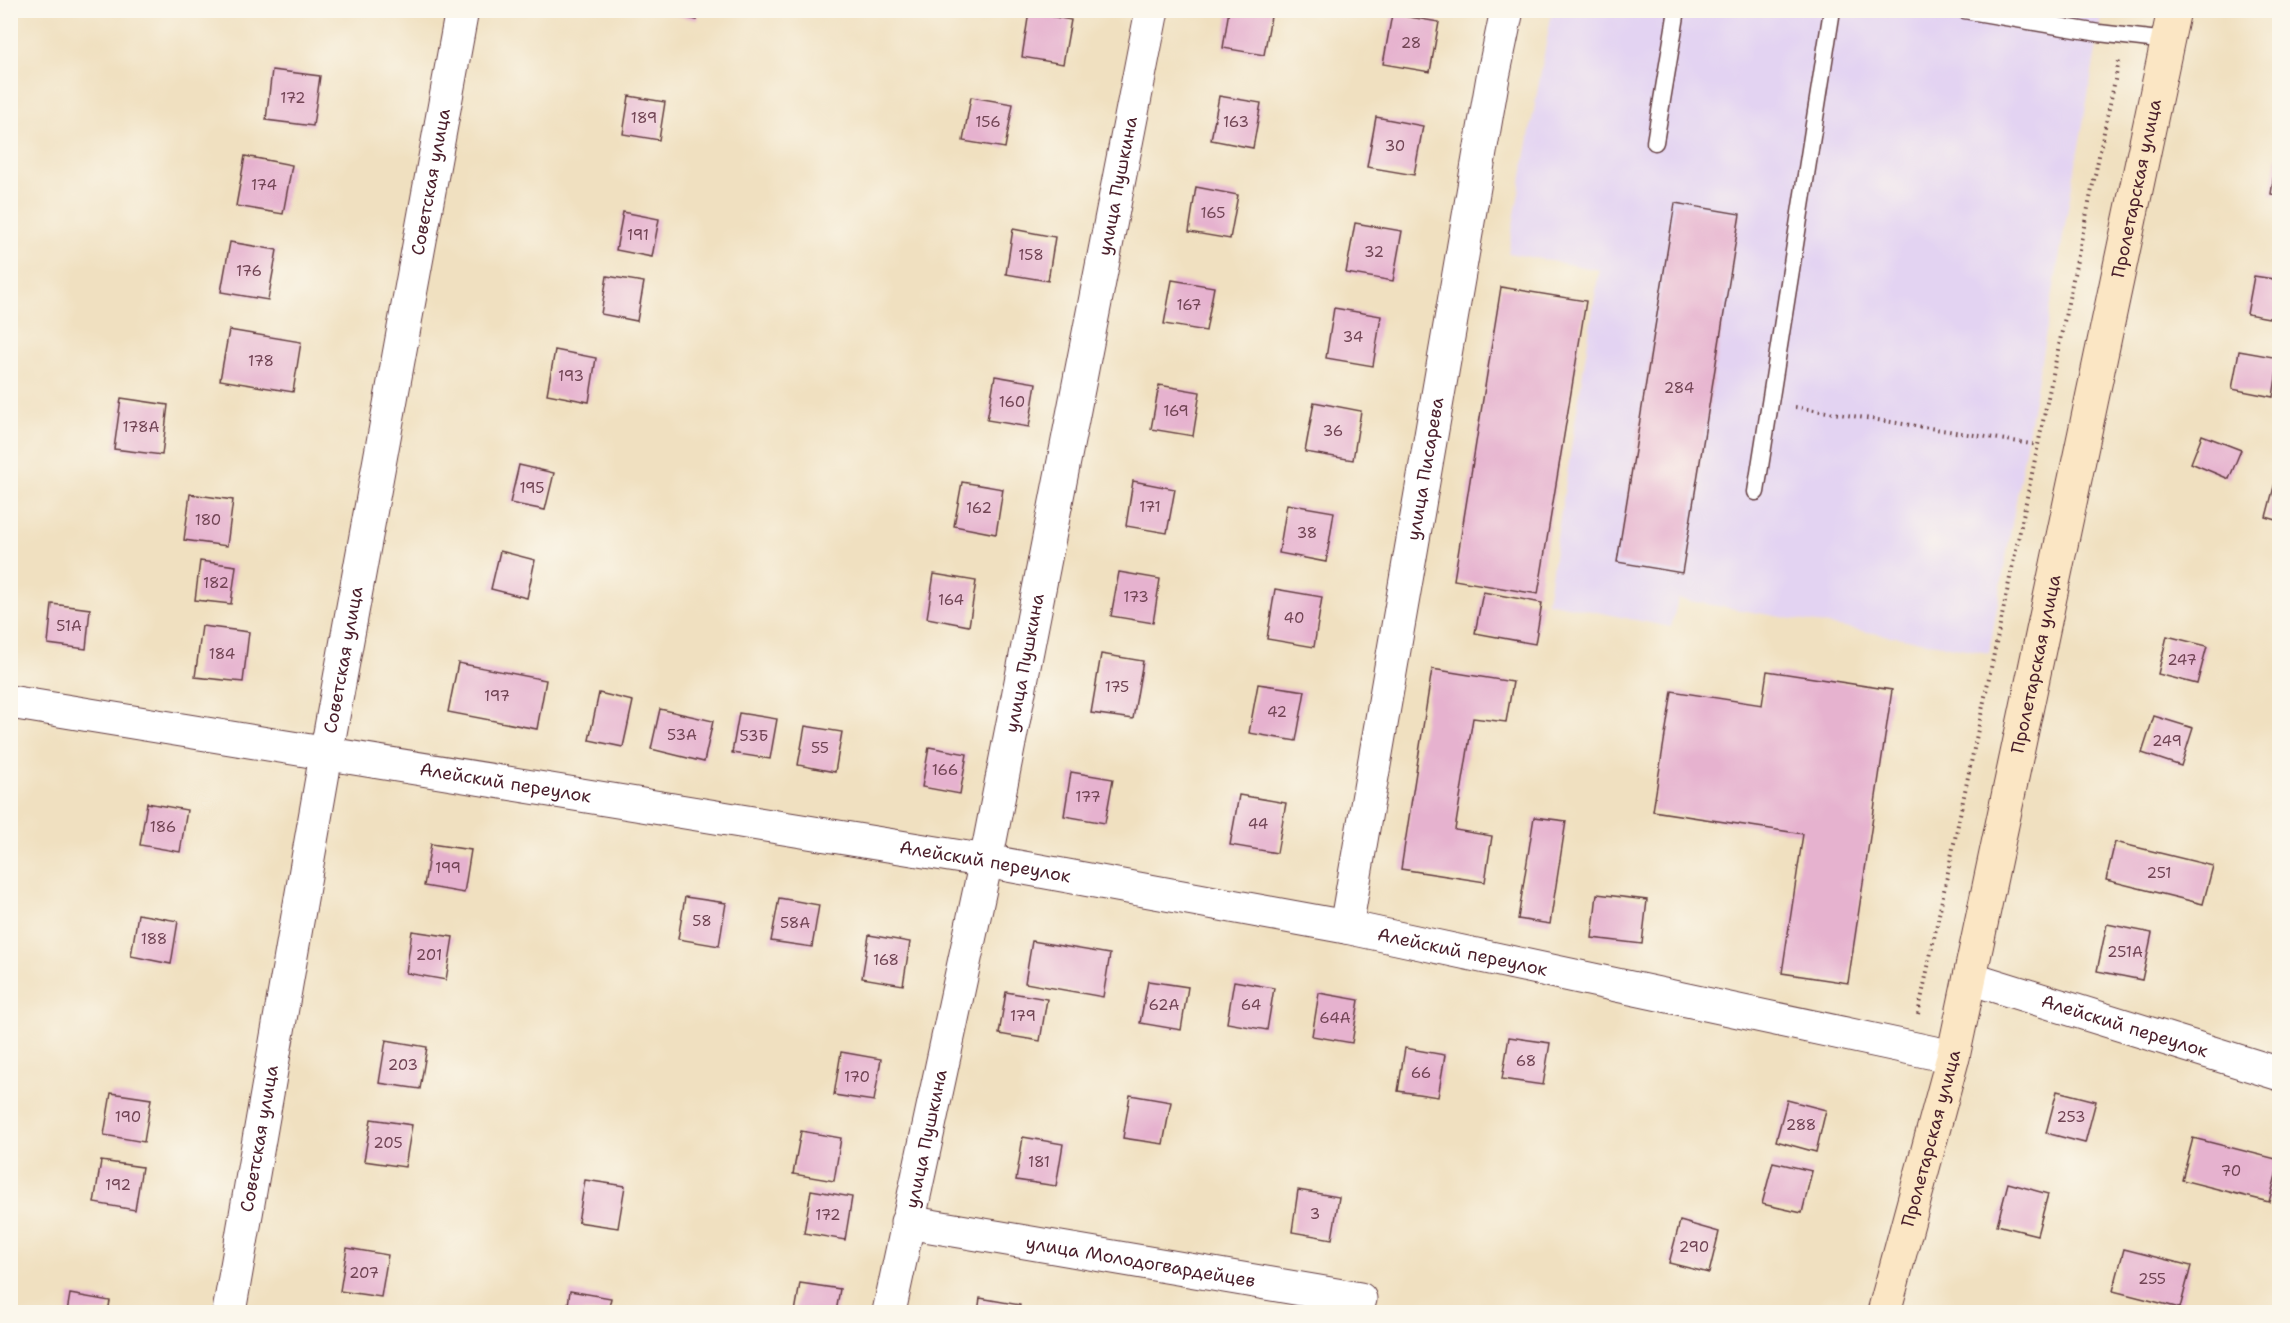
<svg xmlns="http://www.w3.org/2000/svg" width="2290" height="1323" font-family="'Shantell Sans',sans-serif">
  <style>
    .built { fill: #e3d3f2 }
    .building { fill: #e6b2cf }
    .lines { fill: none; stroke-linecap: round; stroke-linejoin: round }
    .lane-casing { stroke: #633c41; stroke-width: 19 }
    .street-casing { stroke: #633c41; stroke-width: 35 }
    .secondary-casing { stroke: #633c41; stroke-width: 35 }
    .path { stroke: #633c41; stroke-width: 4; stroke-dasharray: 1.5 4.5; stroke-linecap: butt }
    .lane { stroke: #fff; stroke-width: 16 }
    .street { stroke: #fff; stroke-width: 33 }
    .secondary { stroke: #fbe6c4; stroke-width: 33 }
    .labels { text-anchor: middle; dominant-baseline: central; stroke-width: 4.5; stroke-linejoin: round; paint-order: stroke }
    .number-label { font-size: 15px; fill: #714454 }
    .street-label { font-size: 18px; fill: #4a1f2b; stroke: #fbf7ec }
  </style>
  <rect width="100%" height="100%" fill="#fbf7ec"/>
  <filter id="ink" filterUnits="userSpaceOnUse"><feTurbulence type="fractalNoise" baseFrequency=".0167" numOctaves="2"/><feDisplacementMap in="SourceGraphic" scale="12" xChannelSelector="R" yChannelSelector="G"/><feConvolveMatrix kernelMatrix="1 2 1 2 8 2 1 2 1" color-interpolation-filters="sRGB"/></filter>
  <filter id="wash" filterUnits="userSpaceOnUse"><feTurbulence type="fractalNoise" baseFrequency=".008" numOctaves="4" result="noise"/><feDisplacementMap in="SourceGraphic" scale="24" xChannelSelector="R" yChannelSelector="G"/><feGaussianBlur stdDeviation="1.35" result="paint"/><feColorMatrix in="noise" values="0 0 0 0 0 0 0 0 0 0 0 0 0 0 0 0 0 1.4 0 .05"/><feComposite in="paint" operator="in"/></filter>
  <g filter="url(#wash)">
    <rect width="100%" height="100%" fill="#f0e0c0"/>
    <polygon class="built" points="1552,11 2103,11 1989,653 1678,599 1671,627 1547,602 1599,270 1508,253"/>
    <g id="blocks">
      <g class="building">
        <polygon points="653,10 698,10 697,20"/>
        <polygon points="1071,10 1095,10 1094,16"/>
        <polygon points="1229,10 1272,11 1264,55 1223,48"/>
        <polygon points="1029,12 1071,20 1063,64 1022,57"/>
        <polygon points="1392,14 1439,22 1430,72 1383,64"/>
        <polygon points="272,70 320,76 313,126 266,120"/>
        <polygon points="629,96 665,102 659,140 623,134"/>
        <polygon points="1219,96 1261,103 1253,148 1211,140"/>
        <polygon points="971,97 1013,104 1005,148 963,141"/>
        <polygon points="1376,117 1423,126 1414,175 1367,167"/>
        <polygon points="245,156 292,165 283,214 236,206"/>
        <polygon points="2277,156 2280,156 2280,196 2271,194"/>
        <polygon points="1196,187 1238,195 1230,239 1189,232"/>
        <polygon points="1675,203 1740,214 1682,573 1617,562"/>
        <polygon points="623,212 659,219 652,257 616,250"/>
        <polygon points="1355,223 1402,231 1393,281 1346,273"/>
        <polygon points="1013,229 1055,237 1048,281 1006,274"/>
        <polygon points="230,242 277,250 268,300 221,292"/>
        <polygon points="607,276 644,282 637,321 601,314"/>
        <polygon points="2254,276 2280,280 2280,320 2247,314"/>
        <polygon points="1172,280 1214,287 1206,331 1164,324"/>
        <polygon points="1501,287 1586,301 1538,594 1454,580"/>
        <polygon points="1334,308 1381,316 1373,366 1326,358"/>
        <polygon points="229,330 301,342 293,392 220,380"/>
        <polygon points="555,350 596,358 589,402 547,394"/>
        <polygon points="2239,351 2279,358 2273,397 2232,389"/>
        <polygon points="995,376 1036,383 1029,427 987,420"/>
        <polygon points="1159,385 1200,392 1193,436 1151,429"/>
        <polygon points="121,398 168,405 162,455 114,449"/>
        <polygon points="1314,402 1361,411 1353,460 1305,452"/>
        <polygon points="2202,435 2241,450 2229,479 2191,463"/>
        <polygon points="519,465 554,473 545,510 510,503"/>
        <polygon points="2276,479 2280,480 2280,521 2266,517"/>
        <polygon points="1133,481 1175,489 1167,533 1126,526"/>
        <polygon points="962,482 1003,489 996,534 954,526"/>
        <polygon points="190,494 233,500 227,546 184,540"/>
        <polygon points="1287,504 1334,512 1326,562 1279,553"/>
        <polygon points="500,551 535,560 527,598 491,589"/>
        <polygon points="200,561 236,566 231,604 195,600"/>
        <polygon points="1119,572 1160,579 1153,623 1111,616"/>
        <polygon points="934,574 976,581 969,626 927,618"/>
        <polygon points="1275,589 1322,597 1314,647 1267,639"/>
        <polygon points="1483,592 1542,603 1535,644 1475,633"/>
        <polygon points="52,604 90,609 86,649 48,644"/>
        <polygon points="202,626 249,632 243,682 195,677"/>
        <polygon points="2167,636 2207,646 2197,684 2158,674"/>
        <polygon points="1101,654 1143,661 1133,719 1091,713"/>
        <polygon points="458,663 546,680 537,729 448,712"/>
        <polygon points="1432,669 1513,682 1506,722 1473,718 1455,830 1492,836 1485,882 1401,869"/>
        <polygon points="1767,671 1892,690 1848,983 1782,973 1803,834 1653,811 1672,691 1762,705"/>
        <polygon points="1258,684 1305,691 1296,741 1249,733"/>
        <polygon points="599,693 633,701 623,747 589,740"/>
        <polygon points="660,709 713,721 704,762 651,749"/>
        <polygon points="739,713 777,719 770,759 732,753"/>
        <polygon points="2154,716 2193,728 2181,766 2142,753"/>
        <polygon points="805,726 842,732 835,772 798,765"/>
        <polygon points="929,747 967,754 960,794 922,787"/>
        <polygon points="1071,772 1113,779 1105,823 1064,816"/>
        <polygon points="1239,795 1286,803 1277,853 1230,845"/>
        <polygon points="147,803 187,810 180,852 140,845"/>
        <polygon points="1534,817 1566,821 1550,924 1518,919"/>
        <polygon points="2115,842 2213,866 2203,904 2106,880"/>
        <polygon points="431,844 471,850 464,893 424,886"/>
        <polygon points="1597,894 1647,900 1642,944 1592,938"/>
        <polygon points="685,897 726,903 719,946 678,939"/>
        <polygon points="779,898 819,905 812,947 771,941"/>
        <polygon points="138,914 178,921 171,964 131,956"/>
        <polygon points="2107,924 2152,933 2142,980 2097,971"/>
        <polygon points="412,931 453,937 446,980 406,973"/>
        <polygon points="869,935 910,942 903,985 862,978"/>
        <polygon points="1032,941 1110,954 1103,997 1025,983"/>
        <polygon points="1148,981 1188,987 1181,1030 1140,1023"/>
        <polygon points="1234,981 1274,988 1267,1030 1227,1023"/>
        <polygon points="1006,992 1047,999 1040,1041 999,1034"/>
        <polygon points="1319,993 1359,1000 1352,1043 1312,1036"/>
        <polygon points="1509,1037 1550,1043 1543,1085 1502,1079"/>
        <polygon points="386,1040 427,1047 420,1089 379,1083"/>
        <polygon points="1405,1048 1445,1055 1438,1097 1398,1091"/>
        <polygon points="841,1052 881,1059 874,1101 834,1095"/>
        <polygon points="2057,1091 2096,1101 2085,1143 2046,1133"/>
        <polygon points="111,1093 151,1099 144,1142 104,1135"/>
        <polygon points="1130,1095 1171,1102 1163,1144 1123,1138"/>
        <polygon points="1787,1100 1826,1110 1816,1152 1776,1141"/>
        <polygon points="371,1119 412,1125 405,1167 364,1161"/>
        <polygon points="801,1131 841,1138 834,1181 793,1174"/>
        <polygon points="1023,1137 1063,1144 1056,1186 1016,1180"/>
        <polygon points="2193,1138 2280,1160 2269,1202 2182,1180"/>
        <polygon points="101,1161 142,1167 135,1210 94,1203"/>
        <polygon points="1773,1162 1812,1171 1802,1213 1762,1204"/>
        <polygon points="585,1180 625,1186 618,1228 578,1222"/>
        <polygon points="2008,1183 2048,1194 2037,1235 1997,1225"/>
        <polygon points="811,1190 852,1197 845,1240 804,1233"/>
        <polygon points="1298,1190 1339,1197 1332,1239 1292,1232"/>
        <polygon points="1680,1221 1719,1232 1709,1273 1669,1263"/>
        <polygon points="347,1248 388,1255 381,1297 340,1291"/>
        <polygon points="2124,1249 2191,1266 2180,1308 2113,1291"/>
        <polygon points="800,1283 840,1289 836,1312 795,1312"/>
        <polygon points="570,1291 611,1298 608,1312 567,1312"/>
        <polygon points="70,1294 110,1301 108,1312 67,1312"/>
        <polygon points="980,1298 1020,1305 1019,1312 978,1312"/>
      </g>
    </g>
  </g>
  <g filter="url(#ink)">
    <use href="#blocks" fill-opacity="0" stroke="#633c41" stroke-width="1.5"/>
    <g class="lines">
      <g class="lane-casing">
        <g id="lane">
          <polyline points="1964,10 2099,33 2167,41"/>
          <polyline points="1655,142 1677,10"/>
          <polyline points="1756,492 1832,10"/>
        </g>
      </g>
      <g class="street-casing">
        <g id="street">
          <path id="s1" d="M10,702L986,861L1346,927L1953,1057"/>
          <path id="s2" d="M1346,927L1493,77L1507,10"/>
          <path id="s3" d="M1970,978L2280,1074"/>
          <path id="s4" d="M907,1222L1360,1299L1356,1312"/>
          <path id="s5" d="M229,1312L326,755L462,10"/>
          <path id="s6" d="M889,1312L986,861L1152,10"/>
        </g>
      </g>
      <g class="secondary-casing">
        <g id="secondary">
          <path id="s7" d="M1884,1312L1953,1057L2174,10"/>
        </g>
      </g>
      <g class="path">
        <polyline points="1795,407 2038,445"/>
        <polyline points="1918,1014 2119,61"/>
      </g>
      <use href="#lane" class="lane"/>
      <use href="#street" class="street"/>
      <use href="#secondary" class="secondary"/>
    </g>
  </g>
  <g class="labels">
    <g class="number-label">
      <text x="1411" y="43">28</text>
      <text x="293" y="98">172</text>
      <text x="644" y="118">189</text>
      <text x="988" y="122">156</text>
      <text x="1236" y="122">163</text>
      <text x="1395" y="146">30</text>
      <text x="264" y="185">174</text>
      <text x="1213" y="213">165</text>
      <text x="638" y="235">191</text>
      <text x="1374" y="252">32</text>
      <text x="1031" y="255">158</text>
      <text x="249" y="271">176</text>
      <text x="1189" y="305">167</text>
      <text x="1353" y="337">34</text>
      <text x="261" y="361">178</text>
      <text x="571" y="376">193</text>
      <text x="1679" y="388">284</text>
      <text x="1012" y="402">160</text>
      <text x="1176" y="411">169</text>
      <text x="141" y="427">178А</text>
      <text x="1333" y="431">36</text>
      <text x="532" y="488">195</text>
      <text x="1150" y="507">171</text>
      <text x="979" y="508">162</text>
      <text x="208" y="520">180</text>
      <text x="1307" y="533">38</text>
      <text x="216" y="583">182</text>
      <text x="1136" y="597">173</text>
      <text x="951" y="600">164</text>
      <text x="1294" y="618">40</text>
      <text x="69" y="626">51А</text>
      <text x="222" y="654">184</text>
      <text x="2182" y="660">247</text>
      <text x="1117" y="687">175</text>
      <text x="497" y="696">197</text>
      <text x="1277" y="712">42</text>
      <text x="682" y="735">53А</text>
      <text x="754" y="736">53Б</text>
      <text x="2167" y="741">249</text>
      <text x="820" y="748">55</text>
      <text x="945" y="770">166</text>
      <text x="1088" y="797">177</text>
      <text x="1258" y="824">44</text>
      <text x="163" y="827">186</text>
      <text x="448" y="868">199</text>
      <text x="2159" y="873">251</text>
      <text x="702" y="921">58</text>
      <text x="795" y="923">58А</text>
      <text x="154" y="939">188</text>
      <text x="2125" y="952">251А</text>
      <text x="429" y="955">201</text>
      <text x="886" y="960">168</text>
      <text x="1164" y="1005">62А</text>
      <text x="1251" y="1005">64</text>
      <text x="1023" y="1016">179</text>
      <text x="1335" y="1018">64А</text>
      <text x="1526" y="1061">68</text>
      <text x="403" y="1065">203</text>
      <text x="1421" y="1073">66</text>
      <text x="857" y="1077">170</text>
      <text x="128" y="1117">190</text>
      <text x="2071" y="1117">253</text>
      <text x="1801" y="1125">288</text>
      <text x="388" y="1143">205</text>
      <text x="1039" y="1162">181</text>
      <text x="2231" y="1171">70</text>
      <text x="118" y="1185">192</text>
      <text x="1315" y="1214">3</text>
      <text x="828" y="1215">172</text>
      <text x="1694" y="1247">290</text>
      <text x="364" y="1273">207</text>
      <text x="2152" y="1279">255</text>
    </g>
    <g class="street-label">
      <text stroke="none"><textPath href="#s5" startOffset="1148">Советская улица</textPath></text>
      <text stroke="none"><textPath href="#s6" startOffset="1149">улица Пушкина</textPath></text>
      <text stroke="none"><textPath href="#s7" startOffset="1152">Пролетарская улица</textPath></text>
      <text stroke="none"><textPath href="#s2" startOffset="465">улица Писарева</textPath></text>
      <text stroke="none"><textPath href="#s5" startOffset="662">Советская улица</textPath></text>
      <text stroke="none"><textPath href="#s6" startOffset="663">улица Пушкина</textPath></text>
      <text stroke="none"><textPath href="#s7" startOffset="666">Пролетарская улица</textPath></text>
      <text stroke="none"><textPath href="#s1" startOffset="502">Алейский переулок</textPath></text>
      <text stroke="none"><textPath href="#s1" startOffset="988">Алейский переулок</textPath></text>
      <text stroke="none"><textPath href="#s1" startOffset="1474">Алейский переулок</textPath></text>
      <text stroke="none"><textPath href="#s3" startOffset="162">Алейский переулок</textPath></text>
      <text stroke="none"><textPath href="#s6" startOffset="177">улица Пушкина</textPath></text>
      <text stroke="none"><textPath href="#s7" startOffset="180">Пролетарская улица</textPath></text>
      <text stroke="none"><textPath href="#s5" startOffset="176">Советская улица</textPath></text>
      <text stroke="none"><textPath href="#s4" startOffset="237">улица Молодогвардейцев</textPath></text>
    </g>
  </g>
  <rect width="2290" height="1323" fill="none" stroke="#fbf7ec" stroke-width="36"/>
</svg>
